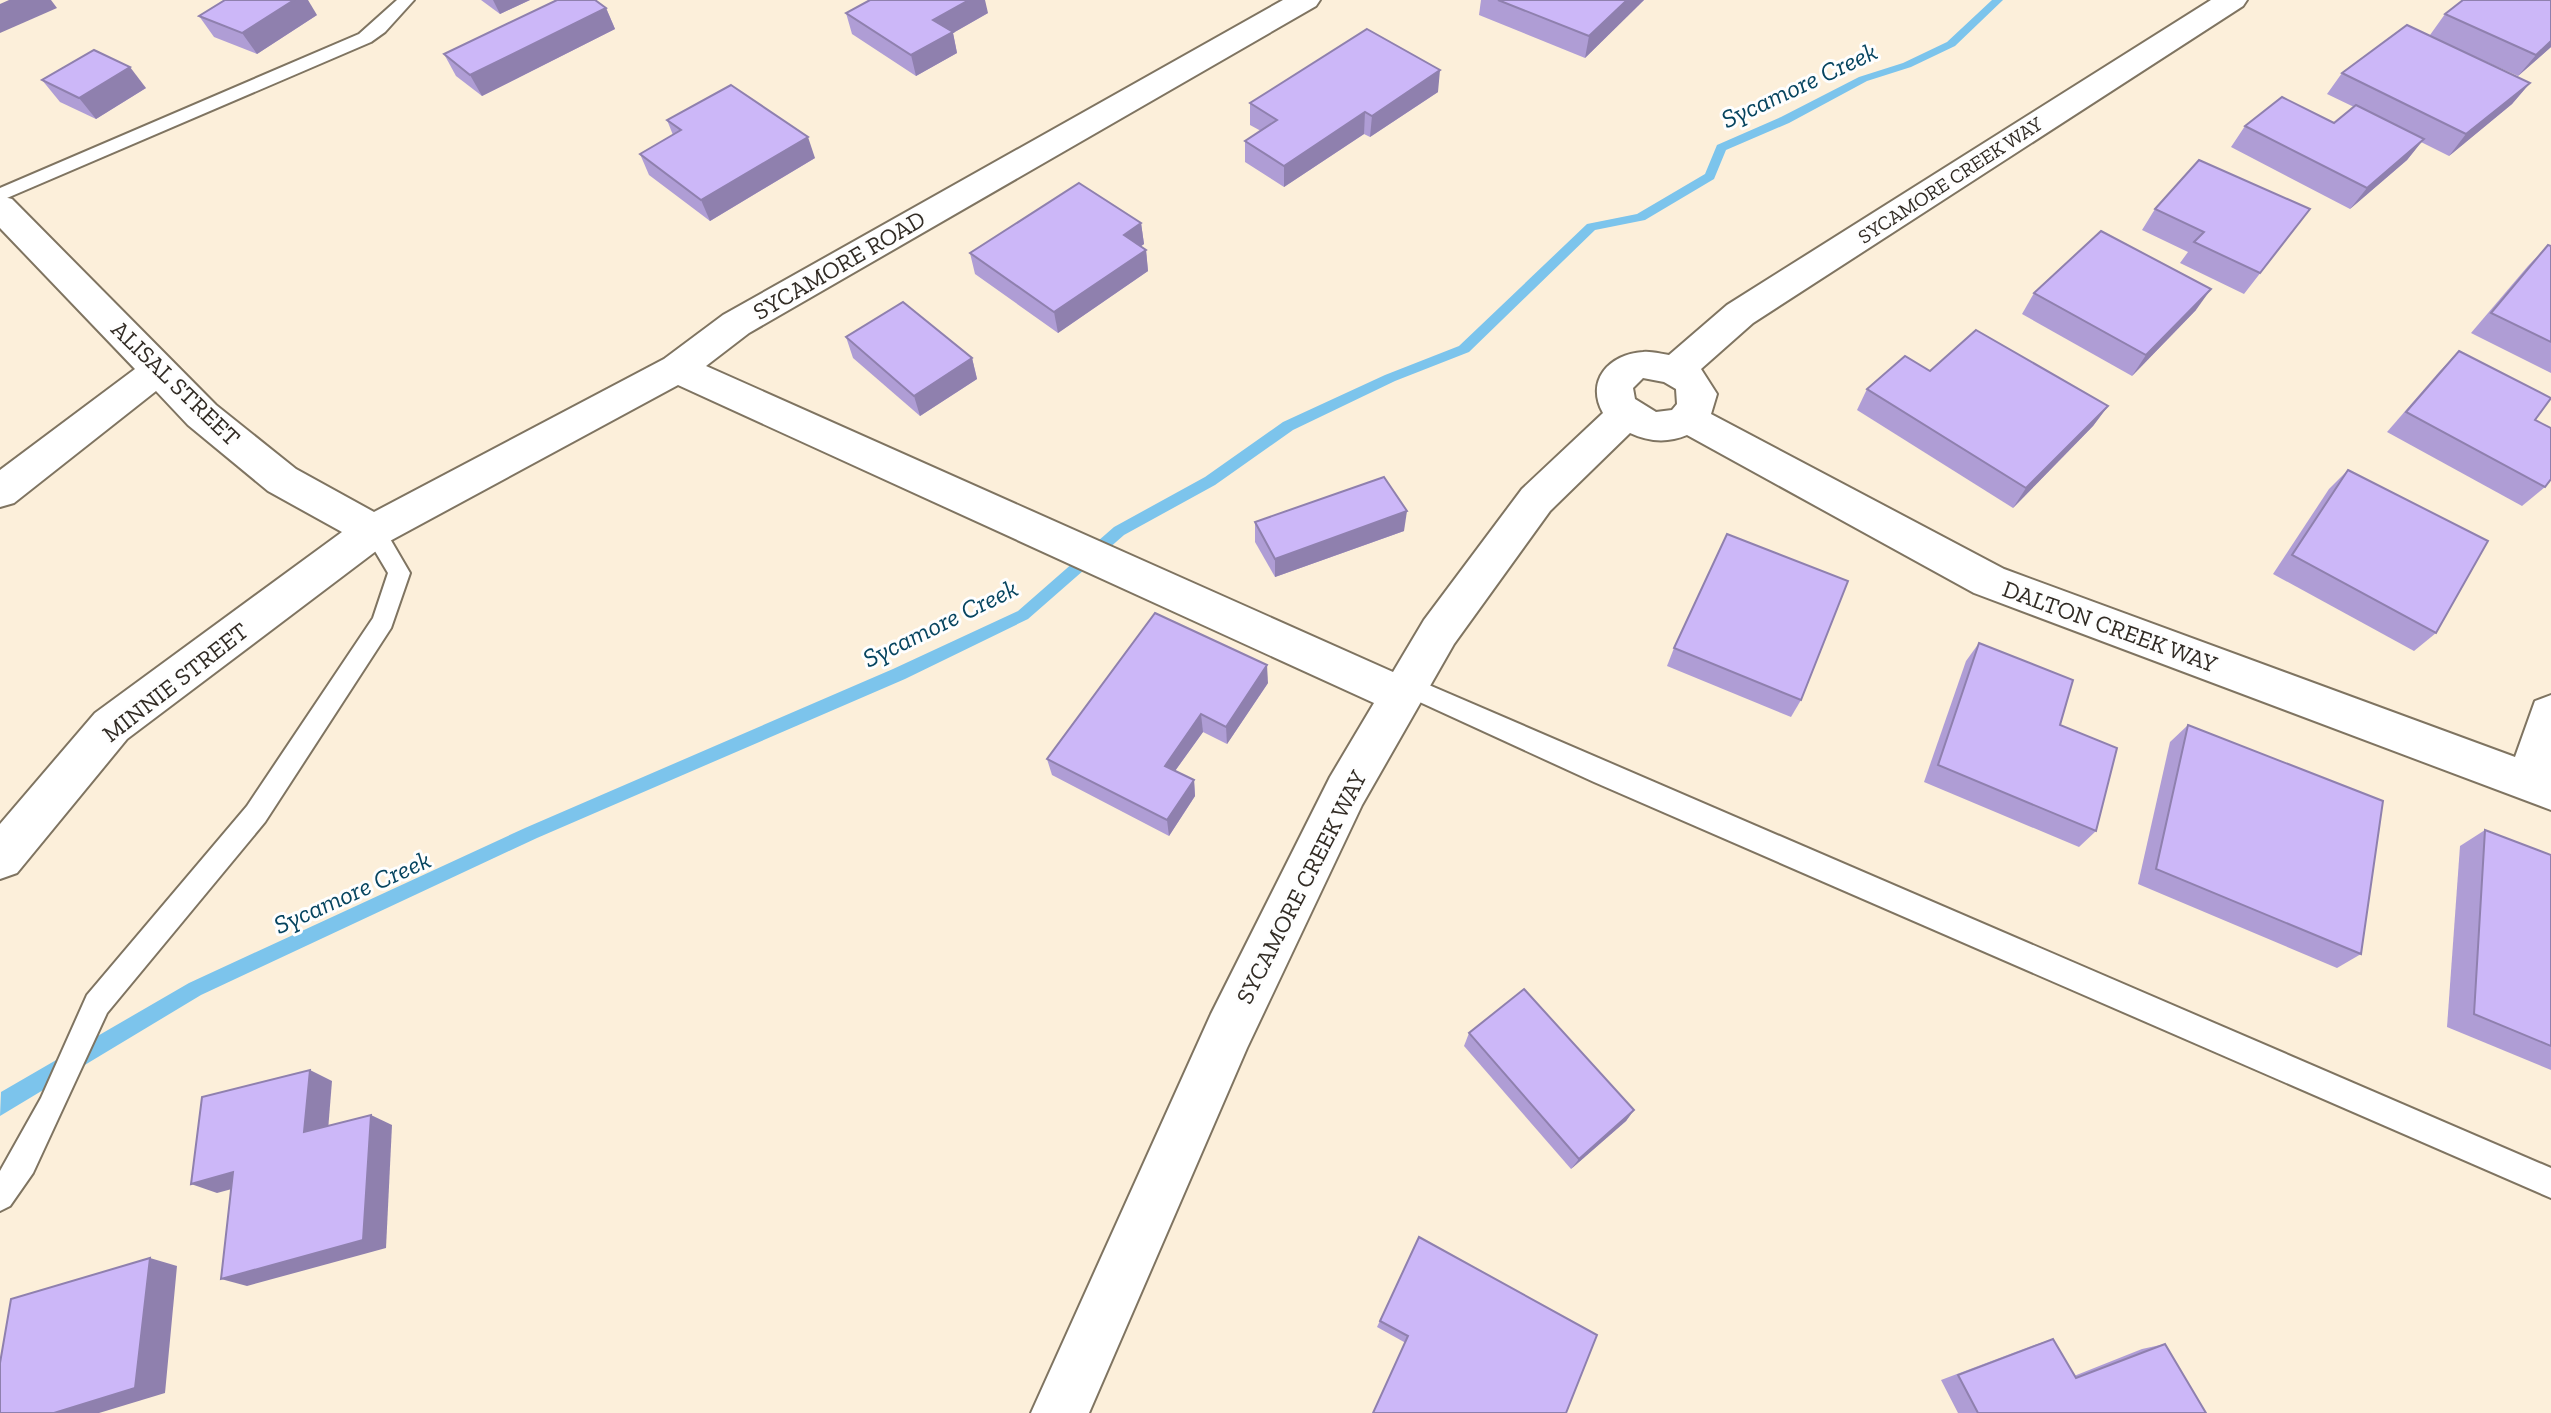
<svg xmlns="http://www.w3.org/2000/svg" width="2551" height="1413" font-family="'Zilla Slab',serif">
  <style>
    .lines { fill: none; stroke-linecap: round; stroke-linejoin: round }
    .stream { fill: #7cc4ec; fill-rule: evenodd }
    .service-casing { stroke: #7f7461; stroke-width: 4 }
    .minor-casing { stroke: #7f7461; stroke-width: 4 }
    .service { fill: #fff; fill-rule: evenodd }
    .minor { fill: #fff; fill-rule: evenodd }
    .wall { fill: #af9dd5 }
    .shaded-wall { fill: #8f80ae }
    .building { fill: #ccb7f8; stroke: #8f80ae; stroke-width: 2 }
    .labels { text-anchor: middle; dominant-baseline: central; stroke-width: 6; stroke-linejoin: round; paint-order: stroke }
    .far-street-label { font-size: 20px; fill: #322c25; stroke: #fefefe }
    .street-label { font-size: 24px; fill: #322c25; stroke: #fefefe }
    .water-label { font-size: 26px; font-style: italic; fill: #06445f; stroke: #fefefe }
  </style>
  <rect width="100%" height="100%" fill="#fcefda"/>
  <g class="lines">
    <polygon class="stream" points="1992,0 2003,0 1955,46 1911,67 1867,81 1789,123 1726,150 1714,179 1645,220 1595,230 1469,352 1395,381 1293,430 1215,485 1124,535 1028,619 905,679 537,838 201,995 0,1116 1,1092 189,983 525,828 893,669 1018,611 1114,527 1205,477 1283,422 1385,375 1459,346 1587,224 1637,214 1705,174 1717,145 1781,117 1859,77 1903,63 1947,42"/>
    <g class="service-casing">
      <g id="service">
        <polygon points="397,0 414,0 385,32 371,42 0,201 0,188 359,34"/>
        <polygon points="374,522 382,525 410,573 391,628 265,822 107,1013 33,1173 10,1206 0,1211 0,1171 41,1098 87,995 247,806 373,618 388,573 363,531 366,525"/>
        <polygon points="1408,676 2551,1168 2551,1198 1594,782 1400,693 1396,686 1400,679"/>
      </g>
    </g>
    <g class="minor-casing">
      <path id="minor" d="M1283,0H1320L1316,6L749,333L706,366L1393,672L1424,620L1522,489L1603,413C1585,381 1609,354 1643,352C1651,351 1661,354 1669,355L1727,305L2211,0H2247L2243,6L1753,323L1701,369L1717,394L1711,414L2004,569L2515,757L2535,701L2551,695V810L1974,593L1687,435C1668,443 1649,442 1630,433L1550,511L1454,644L1362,805L1247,1048L1089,1413H1031L1211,1014L1330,777L1374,703L678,385L388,542L127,739L17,873L0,879V824L95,713L342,532L268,491L188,425L156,391L14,503L0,507V470L135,369L0,228V196L12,199L216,405L296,469L374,512L664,359L723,315ZM1643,378L1664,382L1676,389L1677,404L1672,410L1656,412L1635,399L1633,388Z"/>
    </g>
    <use href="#service" class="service"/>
    <use href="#minor" class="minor"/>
  </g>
  <g class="wall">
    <polygon points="481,0 530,0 500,14"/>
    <polygon points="1481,0 1644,0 1585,58 1479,15"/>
    <polygon points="2551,0 2551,47 2518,76 2462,51 2530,83 2512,104 2449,156 2421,142 2407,160 2350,209 2231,147 2245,126 2334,123 2354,107 2327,94 2342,73 2430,35 2445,14"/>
    <polygon points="606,8 615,29 482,96 456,76 444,54"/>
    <polygon points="846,13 988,13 953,33 957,53 916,76 852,34"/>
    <polygon points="317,15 257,54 214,37 199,16"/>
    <polygon points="42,80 146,88 96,119 60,102"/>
    <polygon points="1438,92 1370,137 1364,134 1284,187 1245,162 1245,141 1261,131 1250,125 1250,103"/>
    <polygon points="667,120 815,158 710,221 649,175 640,154 673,135"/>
    <polygon points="2155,209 2310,209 2244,294 2180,263 2188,252 2142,230"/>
    <polygon points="1141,223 1144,244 1140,247 1146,250 1148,271 1058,333 975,274 970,253"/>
    <polygon points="2548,245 2551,246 2551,373 2471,333 2528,266"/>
    <polygon points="2034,293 2196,310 2132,376 2022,314"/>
    <polygon points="846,337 972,358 977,379 920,416 853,358"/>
    <polygon points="2459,351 2535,420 2545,487 2522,506 2387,432 2439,372"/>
    <polygon points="1930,371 2108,406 2093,426 2013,508 1857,410 1867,389"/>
    <polygon points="2348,470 2436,633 2414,651 2273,574 2329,489"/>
    <polygon points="1255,522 1404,531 1275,577 1255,542"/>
    <polygon points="1979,643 2096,831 2079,847 1924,782 1966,661"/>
    <polygon points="1674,648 1801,700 1791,717 1667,666"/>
    <polygon points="1268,683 1227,744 1203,732 1175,771 1194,780 1195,796 1169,836 1052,775 1047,759"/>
    <polygon points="2188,725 2361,954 2337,968 2138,884 2170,742"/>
    <polygon points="2485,830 2551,855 2551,1070 2447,1027 2460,846"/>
    <polygon points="1469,1033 1634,1110 1626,1121 1571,1169 1464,1046"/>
    <polygon points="1419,1237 1597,1335 1404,1342 1377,1327"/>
    <polygon points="2053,1339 2074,1376 2142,1349 2165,1344 2206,1413 1958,1413 1941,1380 2034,1345"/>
  </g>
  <g class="shaded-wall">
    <polygon points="9,0 51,0 57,8 0,33 0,4"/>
    <polygon points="294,0 308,0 317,15 257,54 242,33"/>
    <polygon points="493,0 530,0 500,14"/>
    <polygon points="969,0 985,0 988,13 953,33 957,53 916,76 911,55 933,20"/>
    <polygon points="1627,0 1644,0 1585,58 1589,36"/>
    <polygon points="606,8 615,29 482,96 470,75"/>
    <polygon points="2551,41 2551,47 2518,76 2536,55"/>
    <polygon points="130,67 146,88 96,119 79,98"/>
    <polygon points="1440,70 1438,92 1370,137 1372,116"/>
    <polygon points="2530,83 2512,104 2449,156 2466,134"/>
    <polygon points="1365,112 1364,134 1284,187 1284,166"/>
    <polygon points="808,137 815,158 710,221 701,200"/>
    <polygon points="2424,139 2407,160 2350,209 2367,188"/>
    <polygon points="1141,223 1144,244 1126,256 1124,235"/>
    <polygon points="1146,250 1148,271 1058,333 1054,312"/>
    <polygon points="2211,289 2196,310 2132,376 2146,355"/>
    <polygon points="972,358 977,379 920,416 914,396"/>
    <polygon points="2108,406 2093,426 2013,508 2026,488"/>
    <polygon points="1407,511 1404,531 1275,577 1275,559"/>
    <polygon points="1267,665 1268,683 1227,744 1226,727"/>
    <polygon points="1201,714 1203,732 1167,782 1165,766"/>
    <polygon points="1194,780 1195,796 1169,836 1167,820"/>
    <polygon points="310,1070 332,1081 327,1143 304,1132"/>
    <polygon points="1634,1110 1626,1121 1571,1169 1579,1159"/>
    <polygon points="371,1115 392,1125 386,1248 247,1286 221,1279"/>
    <polygon points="233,1172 258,1182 217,1193 191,1184"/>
    <polygon points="150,1258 177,1266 165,1393 99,1413 54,1413"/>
  </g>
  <g class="building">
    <polygon points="225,0 294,0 242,33 199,16"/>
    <polygon points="557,0 595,0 606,8 470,75 444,54"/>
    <polygon points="870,0 969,0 933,20 953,32 911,55 846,13"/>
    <polygon points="1498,0 1627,0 1589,36"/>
    <polygon points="2463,0 2551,0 2551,41 2536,55 2445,14"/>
    <polygon points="2407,25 2530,83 2466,134 2342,73"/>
    <polygon points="1367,29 1440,70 1372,116 1365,112 1284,166 1245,141 1277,120 1250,103"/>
    <polygon points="94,50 130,67 79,98 42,80"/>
    <polygon points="731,85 808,137 701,200 640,154 681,130 667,120"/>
    <polygon points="2282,97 2334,123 2356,105 2424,139 2367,188 2245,126"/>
    <polygon points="2199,160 2310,209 2260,273 2194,242 2204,232 2155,209"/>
    <polygon points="1079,183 1141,223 1124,235 1146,250 1054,312 970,253"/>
    <polygon points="2101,231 2211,289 2146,355 2034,293"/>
    <polygon points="2548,245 2551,246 2551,342 2491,313"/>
    <polygon points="903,302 972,358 914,396 846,337"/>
    <polygon points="1976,330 2108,406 2026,488 1867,389 1905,356 1930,371"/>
    <polygon points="2459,351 2551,398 2535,420 2551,428 2551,479 2545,487 2406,412"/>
    <polygon points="2348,470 2488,541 2436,633 2292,555"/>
    <polygon points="1384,477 1407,511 1275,559 1255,522"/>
    <polygon points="1727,534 1848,581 1801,700 1674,648"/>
    <polygon points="1155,613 1267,665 1226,727 1201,714 1165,766 1194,780 1167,820 1047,759"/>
    <polygon points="1979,643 2073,680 2060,725 2117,748 2096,831 1938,765"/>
    <polygon points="2188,725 2383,801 2361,954 2156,869"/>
    <polygon points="2485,830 2551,855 2551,1046 2474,1014"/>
    <polygon points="1524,989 1634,1110 1579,1159 1469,1033"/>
    <polygon points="310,1070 304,1132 371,1115 363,1240 221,1279 233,1172 191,1184 202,1097"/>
    <polygon points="1419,1237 1597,1335 1566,1413 1373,1413 1408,1336 1380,1321"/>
    <polygon points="150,1258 135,1388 54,1413 0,1413 0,1363 11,1299"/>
    <polygon points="2053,1339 2076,1378 2165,1344 2206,1413 1978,1413 1958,1375"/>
  </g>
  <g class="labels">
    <g class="far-street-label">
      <text transform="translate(1950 180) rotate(-33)">SYCAMORE CREEK WAY</text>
    </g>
    <g class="street-label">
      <text transform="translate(839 265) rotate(-30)">SYCAMORE ROAD</text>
      <text transform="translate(176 383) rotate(44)">ALISAL STREET</text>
      <text transform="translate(2110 626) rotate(20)">DALTON CREEK WAY</text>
      <text transform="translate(175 682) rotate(-38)">MINNIE STREET</text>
      <text transform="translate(1301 887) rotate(-63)">SYCAMORE CREEK WAY</text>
    </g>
    <g class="water-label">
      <text transform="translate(1799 85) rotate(-25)">Sycamore Creek</text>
      <text transform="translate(940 623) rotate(-26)">Sycamore Creek</text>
      <text transform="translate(352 892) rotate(-24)">Sycamore Creek</text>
    </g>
  </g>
</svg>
